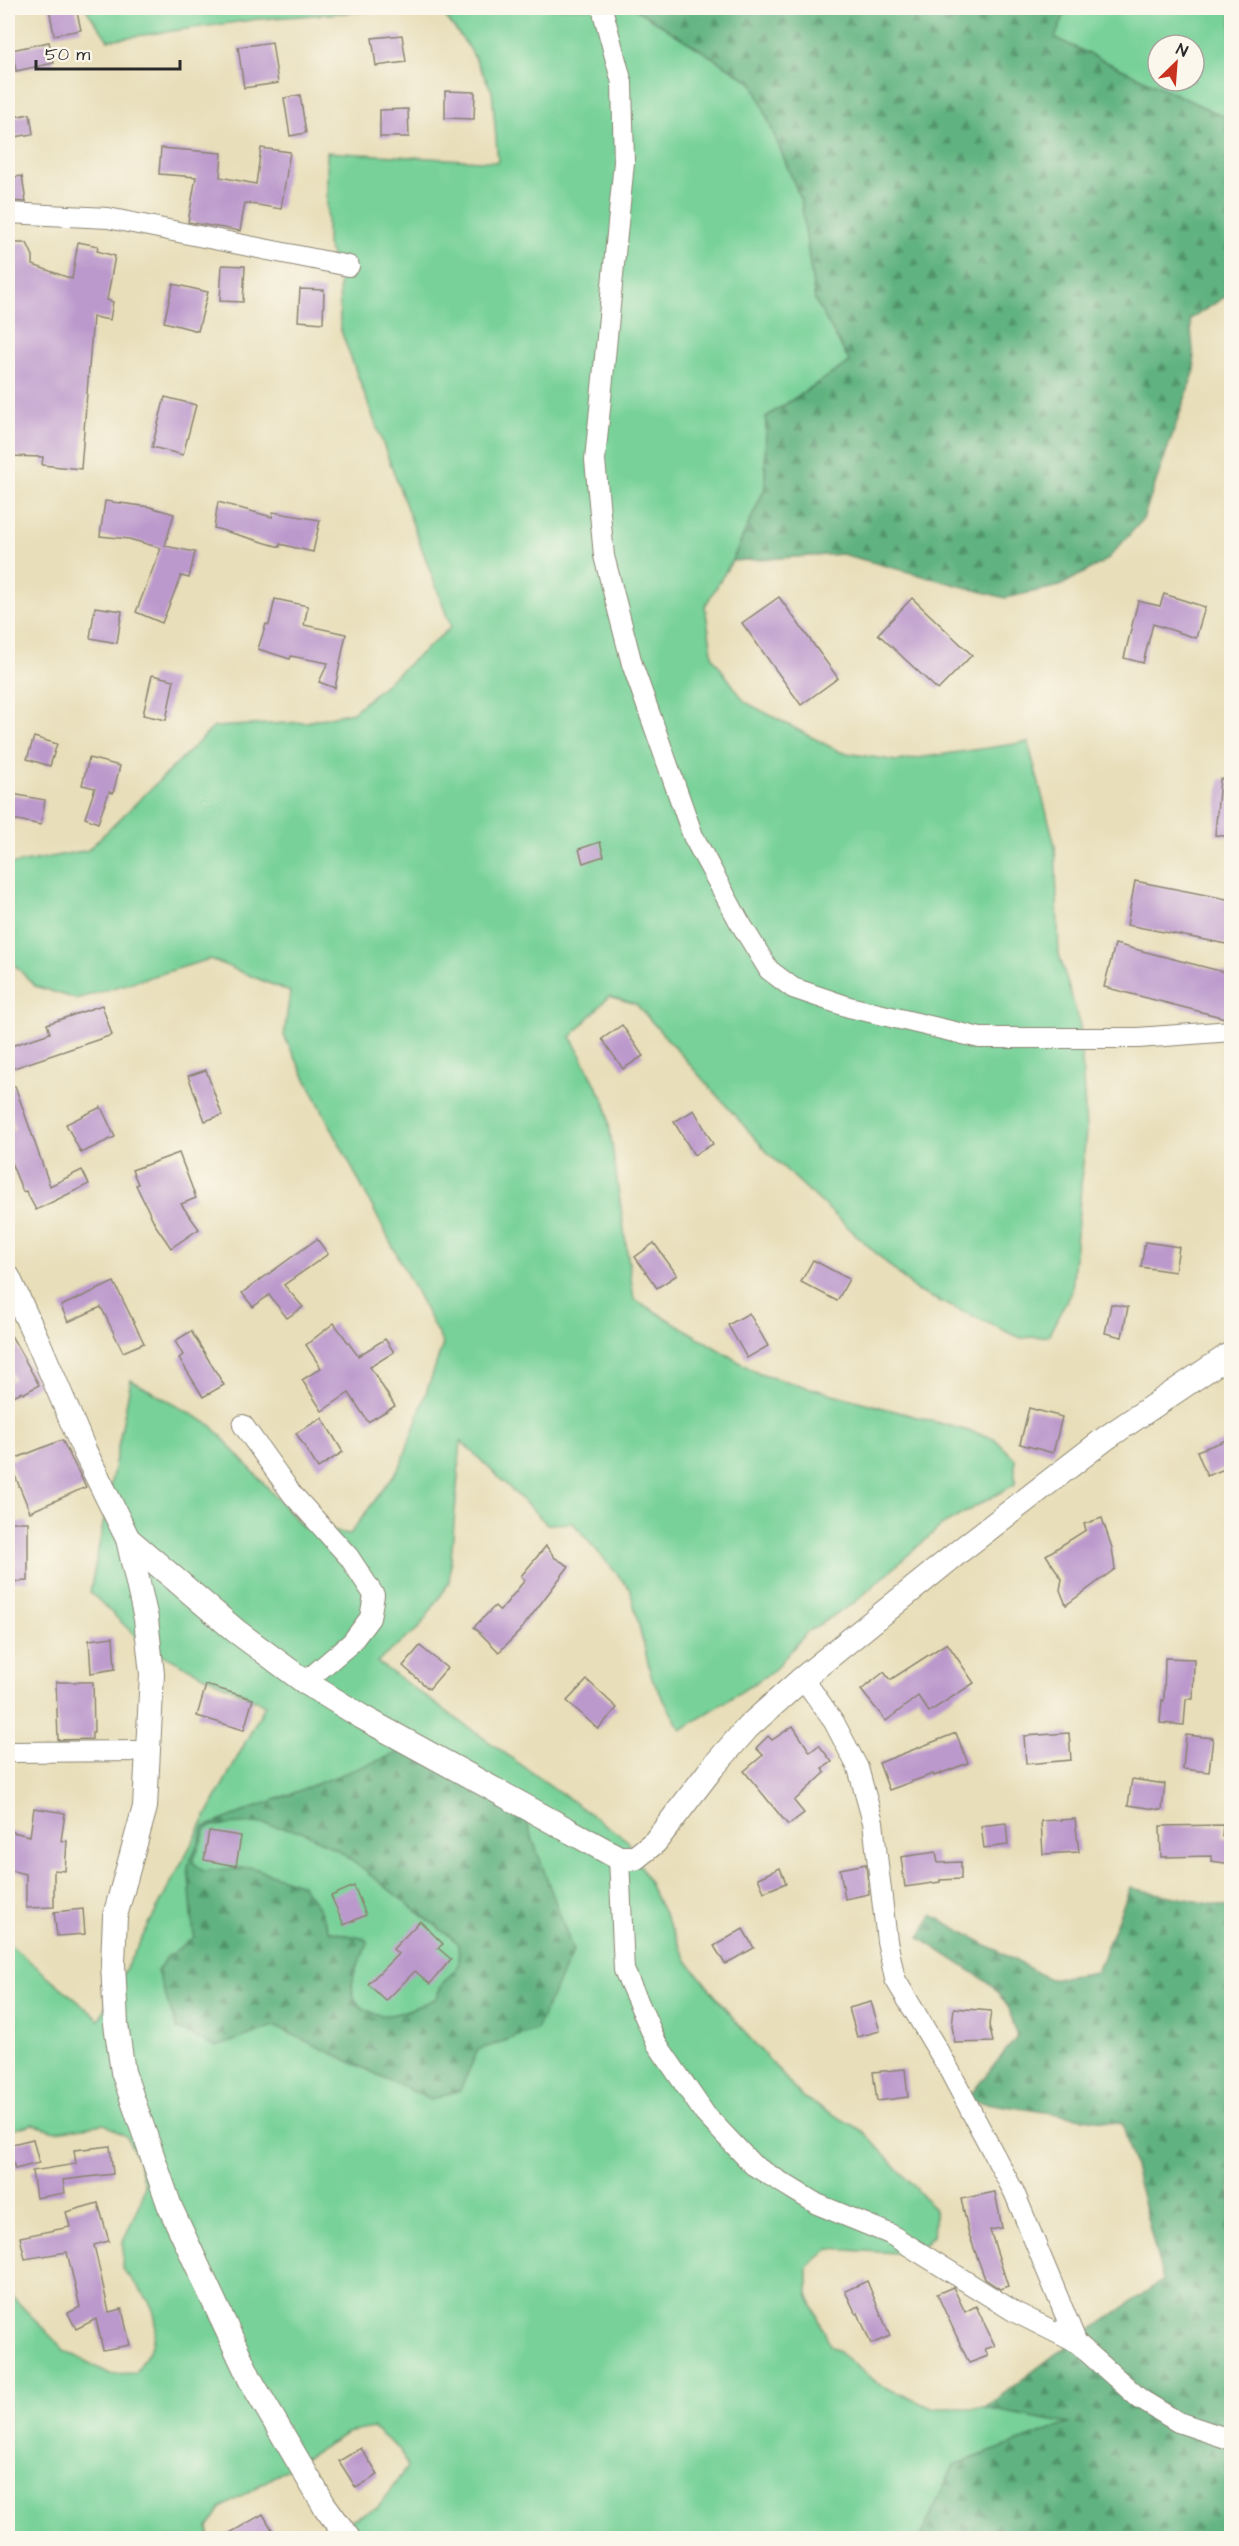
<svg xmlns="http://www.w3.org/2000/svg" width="1239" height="2546" font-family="'Architects Daughter',sans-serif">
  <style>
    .green { fill: #77d198; stroke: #517e62; stroke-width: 1.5; fill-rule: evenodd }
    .forest { fill: url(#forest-firs); stroke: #466f56; stroke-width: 1.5; fill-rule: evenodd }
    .building { fill: #bc99cc }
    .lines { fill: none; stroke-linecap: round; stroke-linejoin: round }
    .minor-casing { stroke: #8a8472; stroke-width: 22 }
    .tertiary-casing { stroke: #8a8472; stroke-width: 26 }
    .minor { stroke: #fff; stroke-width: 20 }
    .tertiary { stroke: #fff; stroke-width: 24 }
  </style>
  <defs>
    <pattern id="forest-firs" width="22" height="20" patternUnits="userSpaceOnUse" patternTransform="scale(1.5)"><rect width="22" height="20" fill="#61b380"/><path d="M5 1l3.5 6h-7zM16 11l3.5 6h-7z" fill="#509269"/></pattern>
  </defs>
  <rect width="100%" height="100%" fill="#fbf7ec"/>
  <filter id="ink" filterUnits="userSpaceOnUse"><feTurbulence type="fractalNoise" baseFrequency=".0167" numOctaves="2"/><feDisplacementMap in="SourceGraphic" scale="12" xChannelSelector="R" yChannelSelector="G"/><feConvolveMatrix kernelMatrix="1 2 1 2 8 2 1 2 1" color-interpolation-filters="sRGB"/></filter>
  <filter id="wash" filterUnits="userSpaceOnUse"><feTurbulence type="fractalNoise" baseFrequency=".008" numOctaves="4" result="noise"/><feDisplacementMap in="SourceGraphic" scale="24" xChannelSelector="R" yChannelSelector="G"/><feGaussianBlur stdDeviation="1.35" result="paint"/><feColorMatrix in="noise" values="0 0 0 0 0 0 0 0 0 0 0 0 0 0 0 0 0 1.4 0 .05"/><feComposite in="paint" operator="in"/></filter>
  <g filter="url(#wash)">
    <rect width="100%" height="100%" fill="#e8deb9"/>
    <g class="green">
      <polygon points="85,8 410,8 259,19 108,40"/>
      <path d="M439,8H634L753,83L801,200L815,300L850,362L766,417L765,488L732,561L705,606L713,658L745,702L840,752L897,761L1028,742L1055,845L1059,954L1080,1026L1086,1130L1072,1290L1048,1336L1021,1338L917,1291L770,1155L636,1004L609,996L571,1037L606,1104L634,1299L759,1374L994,1438L1015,1459V1484L941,1526L854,1603L807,1632L772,1672L681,1730L652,1679L630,1589L573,1523L547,1524L461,1441L449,1583L419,1628L377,1662L628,1841L688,1962L747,2035L802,2097L863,2131L935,2209L933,2236L915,2254L829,2249L808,2267V2294L830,2345L880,2385L932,2408H985L1069,2424L954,2465L920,2538H321L331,2528L378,2508L407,2467L400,2450L373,2428L347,2433L221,2508L208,2528L210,2538H8V2292L64,2350L110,2374L136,2373C141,2363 151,2350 154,2339C163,2309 140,2289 122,2269L123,2242L142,2197L144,2184L138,2159L126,2136L105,2124L55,2131L32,2124L8,2131V1943L99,2019L265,1705L148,1648L90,1592L131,1380L211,1425L303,1527L350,1534L401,1465L443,1344L284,1036L290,992L210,959L76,999L35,986L8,958V865L88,850L214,727L306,722L353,712L451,627L340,328L339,271L327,245V152L498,162L492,91L470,49Z"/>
      <path d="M1067,8H1231V120L1054,38ZM1158,45H1194V81H1158Z"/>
    </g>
    <g class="forest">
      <polygon points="634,8 1067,8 1055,38 1231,120 1231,293 1190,319 1195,370 1143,519 1107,560 1060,586 1005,598 842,554 732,561 765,488 766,417 850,362 815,300 801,200 753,83"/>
      <path d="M403,1751L521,1807L573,1951L536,2030L478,2050L460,2090L431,2100L274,2026L217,2047L177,2029L157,1971L167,1957L194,1937L188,1866L204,1827ZM256,1823L302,1831L339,1851L458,1943L459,1965L443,1983L435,1999C421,2004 402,2015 387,2015C379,2016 372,2013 365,2009C339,1993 359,1963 368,1943L365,1939L329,1931L319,1909L302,1885L251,1867L203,1871L193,1862L206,1829L212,1826Z"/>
      <polygon points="1130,1888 1231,1908 1231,2538 920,2538 954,2465 1068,2424 985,2408 1053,2356 1163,2280 1123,2124 966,2100 1017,2037 1009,2008 992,1985 920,1938 932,1915 1049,1979 1097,1972"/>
    </g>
    <g id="blocks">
      <g class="building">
        <polygon points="49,8 76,8 81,30 54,35"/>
        <polygon points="402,35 406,62 376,66 372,38"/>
        <polygon points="49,42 54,63 16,71 12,50"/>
        <polygon points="272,42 278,83 244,88 238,47"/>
        <polygon points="445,91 475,92 474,119 445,118"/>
        <polygon points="300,95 306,133 290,136 284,98"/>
        <polygon points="408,109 409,137 380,137 380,110"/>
        <polygon points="30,114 33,134 8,138 8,118"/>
        <polygon points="161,148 222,153 220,177 256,184 261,148 290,152 281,209 245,203 240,231 188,222 196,177 159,174"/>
        <polygon points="22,176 26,202 8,201 8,178"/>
        <polygon points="78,242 98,246 97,251 115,256 107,300 113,302 110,320 93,317 81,469 42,465 43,457 9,456 10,414 8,414 8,243 27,243 33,256 33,265 72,279"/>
        <polygon points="222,265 245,266 243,302 220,301"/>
        <polygon points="173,284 208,292 198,331 164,322"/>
        <polygon points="300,289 324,290 323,323 298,321"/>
        <polygon points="165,397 196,405 183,455 152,447"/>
        <polygon points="105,501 150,507 174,514 165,546 195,552 189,578 181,576 162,623 136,612 161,548 129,539 100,536"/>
        <polygon points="218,502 272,517 273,512 320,520 313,552 280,544 280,547 214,528"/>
        <polygon points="1164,594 1205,607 1196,638 1153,624 1143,663 1124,658 1138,601 1160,606"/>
        <polygon points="779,597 838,678 801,705 742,623"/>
        <polygon points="912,598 972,655 938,690 878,634"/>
        <polygon points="275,599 308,606 304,625 346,634 335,688 319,682 328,663 291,656 290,659 258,649 266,624 269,625"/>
        <polygon points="95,607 122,611 117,643 90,638"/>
        <polygon points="152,675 174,680 166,720 143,715"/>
        <polygon points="34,737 57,744 50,766 27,759"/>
        <polygon points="89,758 120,766 113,793 109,792 98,823 85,818 95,788 82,785"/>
        <polygon points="1220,779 1232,779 1232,837 1215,835"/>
        <polygon points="12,794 45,800 41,825 8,818"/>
        <polygon points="600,842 604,856 583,863 579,849"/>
        <polygon points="1135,881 1232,900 1232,945 1127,925"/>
        <polygon points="1115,944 1232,974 1232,1008 1229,1019 1104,987"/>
        <polygon points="102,1005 112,1035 8,1070 8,1047 50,1033 47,1024"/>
        <polygon points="622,1025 643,1056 623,1069 602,1039"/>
        <polygon points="206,1070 222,1115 205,1121 188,1076"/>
        <polygon points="15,1086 50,1186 82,1170 89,1184 36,1210 26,1191 23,1192 8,1155 8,1131 15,1129 8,1105 8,1089"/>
        <polygon points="101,1107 115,1137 81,1153 66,1124"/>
        <polygon points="694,1110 713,1144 694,1155 674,1122"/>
        <polygon points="179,1153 196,1198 181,1204 199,1229 171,1248 156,1226 136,1185 138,1184 132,1170"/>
        <polygon points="317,1239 328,1254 284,1285 303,1307 287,1318 269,1295 253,1307 242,1293"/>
        <polygon points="1145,1242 1179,1247 1175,1272 1141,1267"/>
        <polygon points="654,1243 677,1275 657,1288 635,1257"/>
        <polygon points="813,1260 849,1279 837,1301 801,1282"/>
        <polygon points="114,1282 144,1343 123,1352 101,1307 68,1322 61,1306"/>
        <polygon points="1111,1304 1128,1307 1122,1337 1105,1333"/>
        <polygon points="749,1313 768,1346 747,1358 728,1325"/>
        <polygon points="334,1323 358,1356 385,1339 394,1352 370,1367 395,1406 368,1422 349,1393 322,1411 302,1380 321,1368 306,1345"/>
        <polygon points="8,1330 39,1385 23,1394 22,1392 8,1398 8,1382 14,1379 8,1366"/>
        <polygon points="191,1331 224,1385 203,1397 179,1358 183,1355 175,1341"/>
        <polygon points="1029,1408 1062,1417 1053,1453 1020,1444"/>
        <polygon points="322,1418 343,1452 318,1468 296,1433"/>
        <polygon points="1232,1438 1232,1466 1207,1476 1197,1451"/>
        <polygon points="62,1440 86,1487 30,1512 9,1461"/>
        <polygon points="1102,1518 1112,1548 1115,1569 1066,1605 1060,1590 1062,1579 1046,1555 1086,1530 1084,1524"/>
        <polygon points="8,1522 28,1522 28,1581 8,1582"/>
        <polygon points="546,1546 555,1558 569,1566 520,1631 499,1652 474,1627 495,1606 500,1611 525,1580 521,1576"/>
        <polygon points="113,1637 115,1669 91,1673 89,1640"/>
        <polygon points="947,1643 974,1683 929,1712 918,1696 886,1721 861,1690 884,1672 890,1680"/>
        <polygon points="420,1646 447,1668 429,1689 403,1666"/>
        <polygon points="1165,1658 1194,1659 1193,1699 1186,1699 1184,1725 1160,1723 1162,1700 1164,1701"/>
        <polygon points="587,1680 617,1708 598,1729 567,1701"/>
        <polygon points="56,1682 93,1682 94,1732 92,1732 92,1739 58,1740"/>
        <polygon points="206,1685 253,1699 244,1730 197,1716"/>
        <polygon points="793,1726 810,1752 819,1745 832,1762 822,1769 825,1773 794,1801 804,1813 788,1825 744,1771 763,1755 756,1748 768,1736 772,1740"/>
        <polygon points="956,1733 968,1763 934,1776 933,1774 889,1790 879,1763"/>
        <polygon points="1069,1733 1071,1760 1026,1764 1024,1736"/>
        <polygon points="1186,1735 1213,1738 1209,1772 1183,1769"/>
        <polygon points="1132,1779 1165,1784 1162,1810 1128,1805"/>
        <polygon points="34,1808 65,1813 61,1841 67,1841 65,1871 54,1870 54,1907 26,1908 26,1874 8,1870 8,1831 30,1836"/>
        <polygon points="1075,1819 1079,1852 1043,1854 1041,1821"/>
        <polygon points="1006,1823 1008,1845 984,1848 981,1826"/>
        <polygon points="1223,1825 1222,1837 1232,1839 1232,1864 1211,1861 1212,1856 1161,1857 1160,1826"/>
        <polygon points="209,1831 241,1836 236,1866 204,1860"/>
        <polygon points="936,1852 938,1863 961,1862 961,1879 940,1880 940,1882 905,1887 901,1857"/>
        <polygon points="866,1864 869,1894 845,1899 840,1869"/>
        <polygon points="780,1868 786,1883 764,1892 758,1878"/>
        <polygon points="354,1886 366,1915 344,1925 331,1896"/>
        <polygon points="83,1909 85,1934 57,1936 54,1912"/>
        <polygon points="420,1921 443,1944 438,1948 451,1959 430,1984 415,1971 386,2001 368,1984 398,1954 393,1949"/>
        <polygon points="743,1929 754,1948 725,1964 714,1946"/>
        <polygon points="871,2002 880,2031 857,2037 849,2008"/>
        <polygon points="954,2008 991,2011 989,2025 993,2042 955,2043 952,2026"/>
        <polygon points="905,2069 908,2097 877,2101 873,2072"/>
        <polygon points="33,2139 39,2163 15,2169 8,2145"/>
        <polygon points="110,2146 113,2174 63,2180 65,2193 36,2198 32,2171 76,2164 74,2150"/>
        <polygon points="995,2192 1002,2228 990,2230 1008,2286 1000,2289 985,2279 969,2234 961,2199"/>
        <polygon points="98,2203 109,2241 94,2245 109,2312 122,2309 130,2345 103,2350 96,2319 76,2329 68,2313 80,2307 67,2252 25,2259 20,2237 70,2227 66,2212"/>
        <polygon points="867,2281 890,2336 871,2344 858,2313 856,2314 845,2291"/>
        <polygon points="953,2287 965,2312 976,2306 995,2346 985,2349 988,2356 969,2363 937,2294"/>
        <polygon points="361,2448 378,2475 356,2488 339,2461"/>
        <polygon points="263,2514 277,2538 221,2538"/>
      </g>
    </g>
  </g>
  <g filter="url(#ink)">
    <use href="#blocks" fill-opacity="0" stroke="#8a8472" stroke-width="1.5"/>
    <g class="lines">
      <g class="minor-casing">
        <g id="minor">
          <polyline points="602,8 622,83 624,162 595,460 604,556 632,664 693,836 739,921 769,970 793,988 849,1007 980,1038 1138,1038 1232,1031"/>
          <polyline points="8,213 108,218 349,266"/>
          <polyline points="243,1425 292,1494 349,1557 374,1595 370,1618 351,1643 305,1682"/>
          <polyline points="803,1678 834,1722 858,1768 873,1822 887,1941 895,1979 946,2064 1014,2192 1077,2343"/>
          <polyline points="8,1752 149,1751"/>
          <polyline points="619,1858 624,1970 657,2044 705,2114 753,2165 817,2204 890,2234 1015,2312 1077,2343 1140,2399 1178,2422 1232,2440"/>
        </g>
      </g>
      <g class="tertiary-casing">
        <g id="tertiary">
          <polyline points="8,1277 39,1344 85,1452 128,1539 146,1619 152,1674 145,1807 115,1916 113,1963 116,2024 123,2072 170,2207 251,2381 324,2505 348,2538"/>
          <polyline points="128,1539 236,1631 305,1682 362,1717 619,1858 635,1858 655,1842 712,1768 748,1727 803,1678 961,1550 1106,1438 1232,1353"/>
        </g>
      </g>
      <use href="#minor" class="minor"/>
      <use href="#tertiary" class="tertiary"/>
    </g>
  </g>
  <rect width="1239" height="2546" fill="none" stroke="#fbf7ec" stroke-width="30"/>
  <g transform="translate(1176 63) rotate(25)"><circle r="28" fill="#fbf7ec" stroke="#a8a59f" stroke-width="1.5"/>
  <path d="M0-4.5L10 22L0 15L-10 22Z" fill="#c8321e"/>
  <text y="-9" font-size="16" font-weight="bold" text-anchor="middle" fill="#2b2b2b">N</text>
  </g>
  <path d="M36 60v9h144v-9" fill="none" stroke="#2b2b2b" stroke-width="3"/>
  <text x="45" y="60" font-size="18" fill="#2b2b2b" stroke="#fbf7ec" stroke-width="4.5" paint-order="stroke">50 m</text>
</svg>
